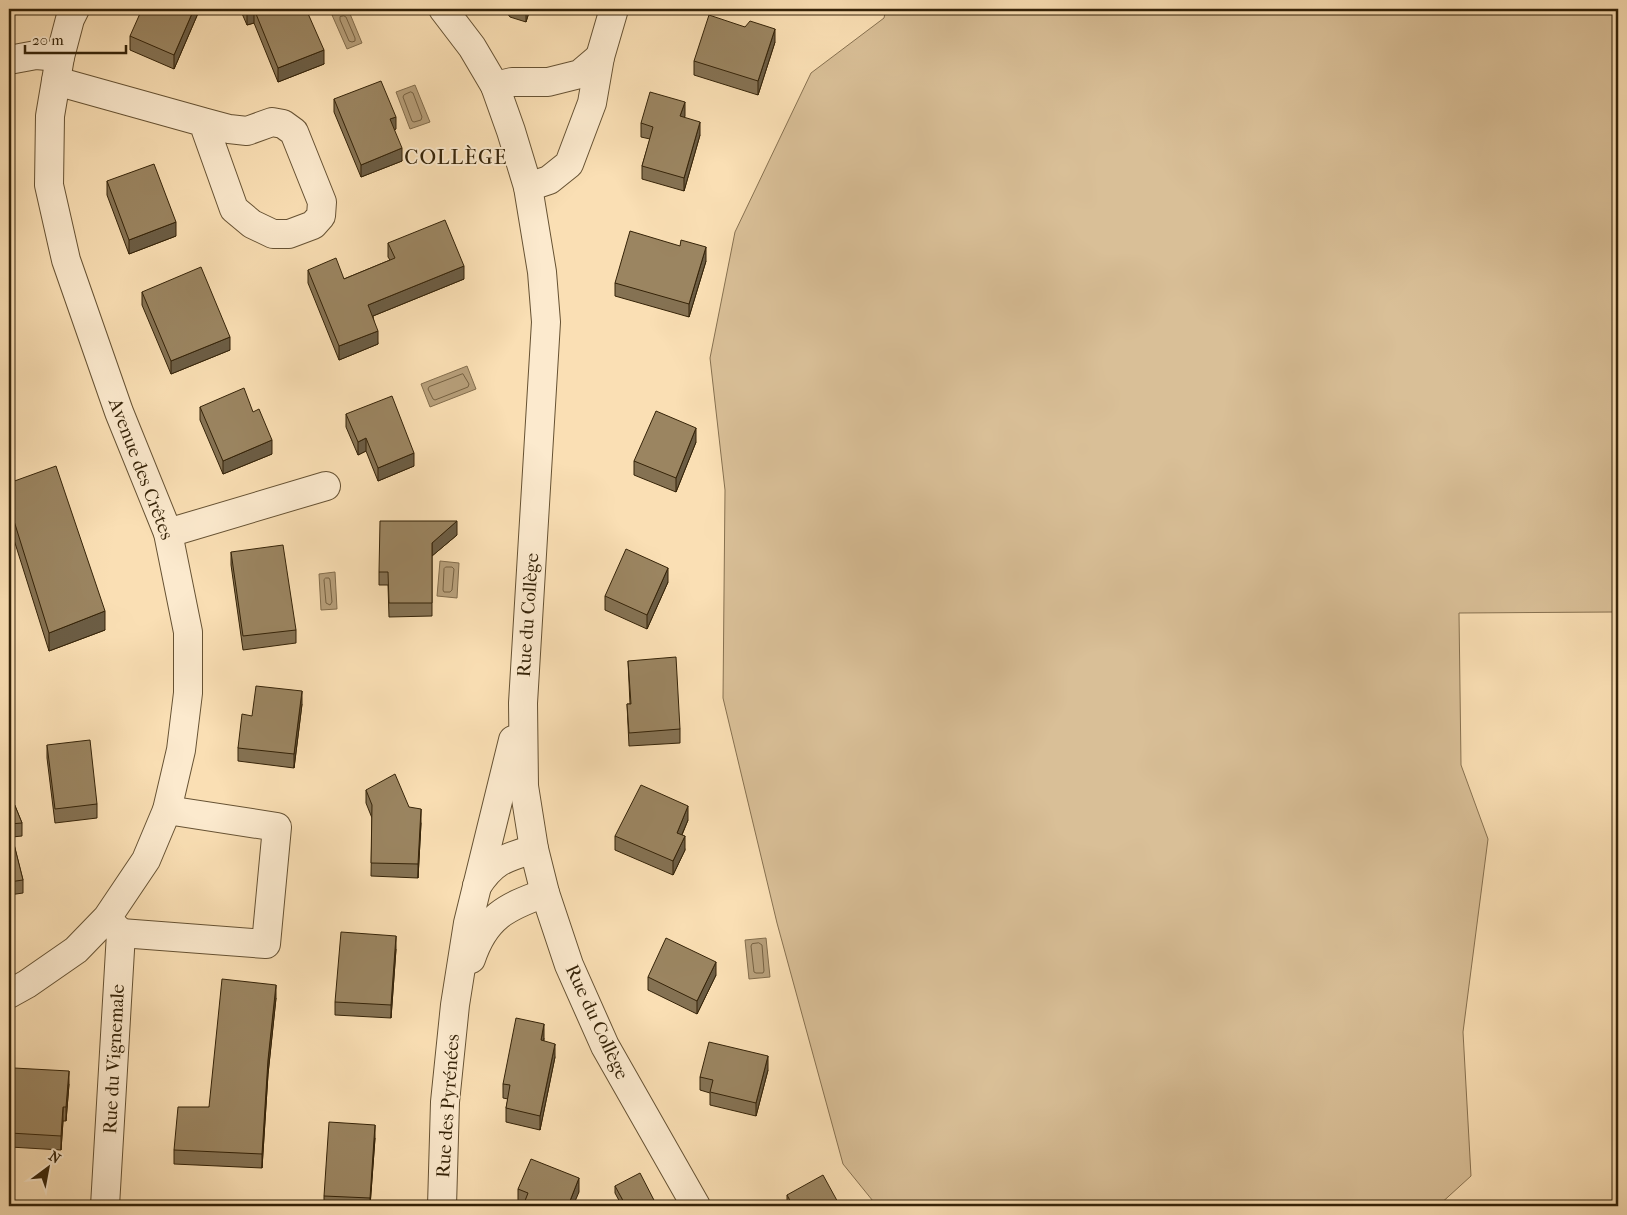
<svg xmlns="http://www.w3.org/2000/svg" width="1627" height="1215" font-family="'IM FELL French Canon',serif">
  <style>
    .green { fill: #d9bf97; stroke: #877150 }
    .water { fill: #b79f7a; stroke: #836d4c }
    .lines { fill: none; stroke-linecap: round; stroke-linejoin: round }
    .shore { stroke: #766141; stroke-width: 1 }
    .minor-casing { stroke: #665233; stroke-width: 30 }
    .minor { stroke: #fceace; stroke-width: 28 }
    .wall { fill: #857253; stroke: #352308 }
    .shaded-wall { fill: #6c5d44; stroke: #352308 }
    .building { fill: #9b8561; stroke: #352308 }
    .labels { text-anchor: middle; dominant-baseline: central; stroke-width: 4; stroke-linejoin: round; paint-order: stroke }
    .street-label { font-size: 19px; fill: #352308; stroke: #fceace }
    .quarter-label { font-size: 21px; letter-spacing: 1px; fill: #352308; stroke: #fceace }
  </style>
  <rect width="100%" height="100%" fill="#fadfb4"/>
  <filter id="stains"><feTurbulence type="fractalNoise" baseFrequency=".004" numOctaves="4"/><feColorMatrix values="0 0 0 0 .2 0 0 0 0 .09 0 0 0 0 .02 0 0 0 .5 -.17"/></filter>
  <radialGradient id="worn" r=".72"><stop offset=".6" stop-color="#630" stop-opacity="0"/><stop offset="1" stop-color="#630" stop-opacity=".3"/></radialGradient>
  <polygon class="green" points="886,9 1618,9 1618,615 1613,612 1459,613 1461,765 1488,839 1463,1032 1471,1176 1438,1206 877,1206 843,1164 777,923 723,698 725,490 710,358 735,232 811,73 884,18"/>
  <g class="water">
    <polygon points="347,9 348,9 362,43 347,49 332,15"/>
    <polygon points="415,85 430,122 410,129 396,92"/>
    <polygon points="467,366 476,389 430,407 421,384"/>
    <polygon points="440,561 459,563 457,598 437,596"/>
    <polygon points="335,572 337,609 321,610 319,574"/>
    <polygon points="766,938 770,977 749,979 745,940"/>
  </g>
  <g class="lines">
    <g class="shore">
      <polygon points="344,16 346,17 355,38 355,41 352,42 349,41 340,20 340,17"/>
      <polygon points="411,92 413,93 422,117 421,120 414,122 412,121 403,97 404,95"/>
      <polygon points="463,374 469,384 468,387 435,400 433,399 428,389 429,387"/>
      <polygon points="446,567 452,567 454,569 452,590 450,592 444,592 443,590 444,569"/>
      <polygon points="326,578 329,578 330,580 332,602 330,605 326,603 324,580"/>
      <polygon points="759,943 762,945 764,971 763,973 756,973 754,972 751,946 752,944"/>
    </g>
    <g class="minor-casing">
      <g id="minor">
        <polyline points="443,9 472,47 495,86 511,131 528,187 542,272 546,322 523,703 524,786 534,849 545,893 569,965 605,1046 696,1206"/>
        <polyline points="9,60 36,55 60,57"/>
        <polyline points="56,81 203,122 234,209 252,224 273,234 289,234 313,225 321,216 322,202 294,132 283,124 272,122 247,131 229,129 203,122"/>
        <polyline points="495,86 512,82 548,82 580,74 600,57"/>
        <polyline points="528,187 549,180 569,164 592,103 600,57 614,9"/>
        <polyline points="168,533 326,486"/>
        <path d="M477,886C494,860 505,858 534,849"/>
        <polyline points="121,933 266,944 277,827 167,810"/>
        <path d="M471,959C485,917 506,907 545,893"/>
        <polyline points="9,994 27,984 76,950 107,918 146,860 167,810 181,750 188,693 188,632 168,533 119,412 66,260 49,185 50,116 60,57 70,19 75,9"/>
        <polyline points="105,1206 121,933 109,921"/>
        <polyline points="442,1206 445,1102 455,1005 468,923 513,740"/>
      </g>
    </g>
    <use href="#minor" class="minor"/>
  </g>
  <g class="wall">
    <polygon points="199,9 199,11 174,69 130,50 130,36"/>
    <polygon points="240,9 306,9 324,64 278,82 254,23 247,25"/>
    <polygon points="504,9 530,9 526,22 510,17"/>
    <polygon points="745,27 775,42 758,95 694,75 694,61"/>
    <polygon points="334,99 396,129 394,130 402,161 361,177 334,112"/>
    <polygon points="685,116 684,117 700,135 684,191 642,179 642,166 650,139 641,137 641,123"/>
    <polygon points="107,181 176,236 129,254 107,195"/>
    <polygon points="388,243 464,279 373,316 378,344 339,360 308,283 308,270 344,279 390,260 388,257"/>
    <polygon points="706,261 689,317 615,296 615,283"/>
    <polygon points="142,292 230,350 171,374 142,305"/>
    <polygon points="200,407 272,454 223,474 200,420"/>
    <polygon points="346,414 414,466 378,481 366,451 358,455 346,427"/>
    <polygon points="696,442 676,492 634,475 634,461"/>
    <polygon points="9,483 105,630 49,651 9,524"/>
    <polygon points="457,535 432,556 432,616 389,617 388,585 379,585 379,572"/>
    <polygon points="231,552 296,630 296,643 243,650 231,565"/>
    <polygon points="668,582 647,629 605,610 605,596"/>
    <polygon points="628,661 680,729 680,743 629,746 627,704 630,704"/>
    <polygon points="302,704 294,768 238,761 238,748 252,716"/>
    <polygon points="47,745 97,804 97,818 55,823 47,758"/>
    <polygon points="366,790 409,807 421,823 418,878 371,876 372,818 366,803"/>
    <polygon points="9,791 22,823 22,836 12,837 23,880 23,893 9,895"/>
    <polygon points="688,820 682,835 685,850 673,875 615,850 615,836"/>
    <polygon points="396,949 391,1018 335,1015 335,1002"/>
    <polygon points="716,975 697,1014 648,990 648,977"/>
    <polygon points="276,998 268,1074 262,1168 174,1164 174,1150 209,1107"/>
    <polygon points="544,1038 544,1041 555,1057 540,1130 506,1122 506,1108 508,1099 503,1098 503,1084"/>
    <polygon points="768,1070 756,1116 710,1105 710,1093 700,1090 700,1077"/>
    <polygon points="69,1084 66,1121 63,1121 61,1150 10,1147 10,1133"/>
    <polygon points="375,1138 370,1206 324,1206 324,1196"/>
    <polygon points="615,1186 657,1206 622,1206 615,1193"/>
    <polygon points="518,1189 579,1192 524,1205 518,1203"/>
    <polygon points="787,1195 840,1206 843,1206 787,1206"/>
  </g>
  <g class="shaded-wall">
    <polygon points="194,9 199,9 199,11 174,69 174,55"/>
    <polygon points="254,9 254,23 247,25 247,12"/>
    <polygon points="526,9 530,9 526,22"/>
    <polygon points="775,29 775,42 758,95 758,81"/>
    <polygon points="324,50 324,64 278,82 278,68"/>
    <polygon points="685,102 685,116 680,130 680,116"/>
    <polygon points="396,117 396,129 390,132 390,119"/>
    <polygon points="700,122 700,135 684,191 684,178"/>
    <polygon points="402,148 402,161 361,177 361,165"/>
    <polygon points="176,222 176,236 129,254 129,240"/>
    <polygon points="706,247 706,261 689,317 689,304"/>
    <polygon points="464,266 464,279 368,318 368,305"/>
    <polygon points="378,331 378,344 339,360 339,346"/>
    <polygon points="230,337 230,350 171,374 171,361"/>
    <polygon points="696,428 696,442 676,492 676,478"/>
    <polygon points="366,438 366,451 358,455 358,442"/>
    <polygon points="272,440 272,454 223,474 223,461"/>
    <polygon points="414,453 414,466 378,481 378,468"/>
    <polygon points="457,521 457,535 432,556 432,543"/>
    <polygon points="668,568 668,582 647,629 647,615"/>
    <polygon points="105,611 105,630 49,651 49,633"/>
    <polygon points="302,691 302,704 294,768 294,754"/>
    <polygon points="14,714 14,728 9,729 9,715"/>
    <polygon points="688,806 688,820 677,846 677,833"/>
    <polygon points="421,809 421,823 418,878 418,864"/>
    <polygon points="685,836 685,850 673,875 673,861"/>
    <polygon points="396,936 396,949 391,1018 391,1005"/>
    <polygon points="716,962 716,975 697,1014 697,1001"/>
    <polygon points="276,985 276,998 268,1074 262,1168 262,1154 268,1060"/>
    <polygon points="544,1024 544,1038 541,1054 541,1040"/>
    <polygon points="555,1044 555,1057 540,1130 540,1116"/>
    <polygon points="768,1056 768,1070 756,1116 756,1103"/>
    <polygon points="69,1071 69,1084 66,1121 66,1107"/>
    <polygon points="63,1107 63,1121 61,1150 61,1136"/>
    <polygon points="375,1125 375,1138 370,1206 370,1198"/>
    <polygon points="579,1178 579,1192 573,1206 568,1206"/>
  </g>
  <g class="building">
    <polygon points="142,9 194,9 174,55 130,36"/>
    <polygon points="246,9 306,9 324,50 278,68 254,9 247,12"/>
    <polygon points="709,15 745,27 750,21 775,29 758,81 694,61"/>
    <polygon points="381,81 396,117 390,119 402,148 361,165 334,99"/>
    <polygon points="650,92 685,102 680,116 700,122 684,178 642,166 653,127 641,123"/>
    <polygon points="154,164 176,222 129,240 107,181"/>
    <polygon points="445,220 464,266 368,305 378,331 339,346 308,270 336,258 344,279 395,258 388,243"/>
    <polygon points="630,231 680,246 681,240 706,247 689,304 615,283"/>
    <polygon points="201,267 230,337 171,361 142,292"/>
    <polygon points="244,388 253,412 259,409 272,440 223,461 200,407"/>
    <polygon points="392,396 414,453 378,468 366,438 358,442 346,414"/>
    <polygon points="656,411 696,428 676,478 634,461"/>
    <polygon points="56,466 105,611 49,633 9,505 9,483"/>
    <polygon points="380,521 457,521 432,543 432,603 389,603 388,572 379,572"/>
    <polygon points="283,545 296,630 243,636 231,552"/>
    <polygon points="626,549 668,568 647,615 605,596"/>
    <polygon points="676,657 680,729 629,733 627,704 631,704 628,661"/>
    <polygon points="256,686 302,691 294,754 238,748 242,714 252,716"/>
    <polygon points="9,694 14,714 9,715"/>
    <polygon points="90,740 97,804 55,809 47,745"/>
    <polygon points="395,774 409,807 421,809 418,864 371,863 372,805 366,790"/>
    <polygon points="641,785 688,806 677,833 685,836 673,861 615,836"/>
    <polygon points="9,791 22,823 9,824 23,880 9,882"/>
    <polygon points="341,932 396,936 391,1005 335,1002"/>
    <polygon points="666,938 716,962 697,1001 648,977"/>
    <polygon points="222,979 276,985 268,1060 262,1154 174,1150 178,1107 209,1107"/>
    <polygon points="516,1018 544,1024 541,1040 555,1044 540,1116 506,1108 510,1085 503,1084"/>
    <polygon points="709,1042 768,1056 756,1103 710,1092 713,1080 700,1077"/>
    <polygon points="14,1068 69,1071 66,1107 63,1107 61,1136 10,1133"/>
    <polygon points="329,1122 375,1125 370,1198 324,1196"/>
    <polygon points="531,1159 579,1178 568,1206 523,1206 528,1193 518,1189"/>
    <polygon points="640,1173 657,1206 626,1206 615,1186"/>
    <polygon points="823,1175 840,1206 843,1205 843,1206 793,1206 787,1195"/>
  </g>
  <g class="labels">
    <g class="street-label">
      <text transform="translate(141 469) rotate(69)">Avenue des Crêtes</text>
      <text transform="translate(528 615) rotate(-86)">Rue du Collège</text>
      <text transform="translate(597 1022) rotate(65)">Rue du Collège</text>
      <text transform="translate(114 1059) rotate(-87)">Rue du Vignemale</text>
      <text transform="translate(448 1106) rotate(-86)">Rue des Pyrénées</text>
    </g>
    <g class="quarter-label">
      <text x="456" y="157">COLLÈGE</text>
    </g>
  </g>
  <rect width="1627" height="1215" fill="none" stroke="#fadfb4" stroke-width="30"/>
  <rect x="10" y="10" width="1607" height="1195" fill="none" stroke="#352308" stroke-width="2.5"/>
  <rect x="15" y="15" width="1597" height="1185" fill="none" stroke="#352308"/>
  <g transform="translate(48 1168) rotate(32)" stroke="#fceace" stroke-width="4" paint-order="stroke">
  <path d="M0-4L9 19L0 12L-9 19Z" fill="#352308"/>
  <text y="-8" font-size="14" font-weight="bold" text-anchor="middle" fill="#352308">N</text>
  </g>
  <path d="M25 45v8h101v-8" fill="none" stroke="#352308" stroke-width="2.5"/>
  <text x="32" y="45" font-size="15" fill="#352308" stroke="#fceace" stroke-width="4" paint-order="stroke">20 m</text>
  <rect width="100%" height="100%" filter="url(#stains)"/>
  <rect width="100%" height="100%" fill="url(#worn)"/>
</svg>
